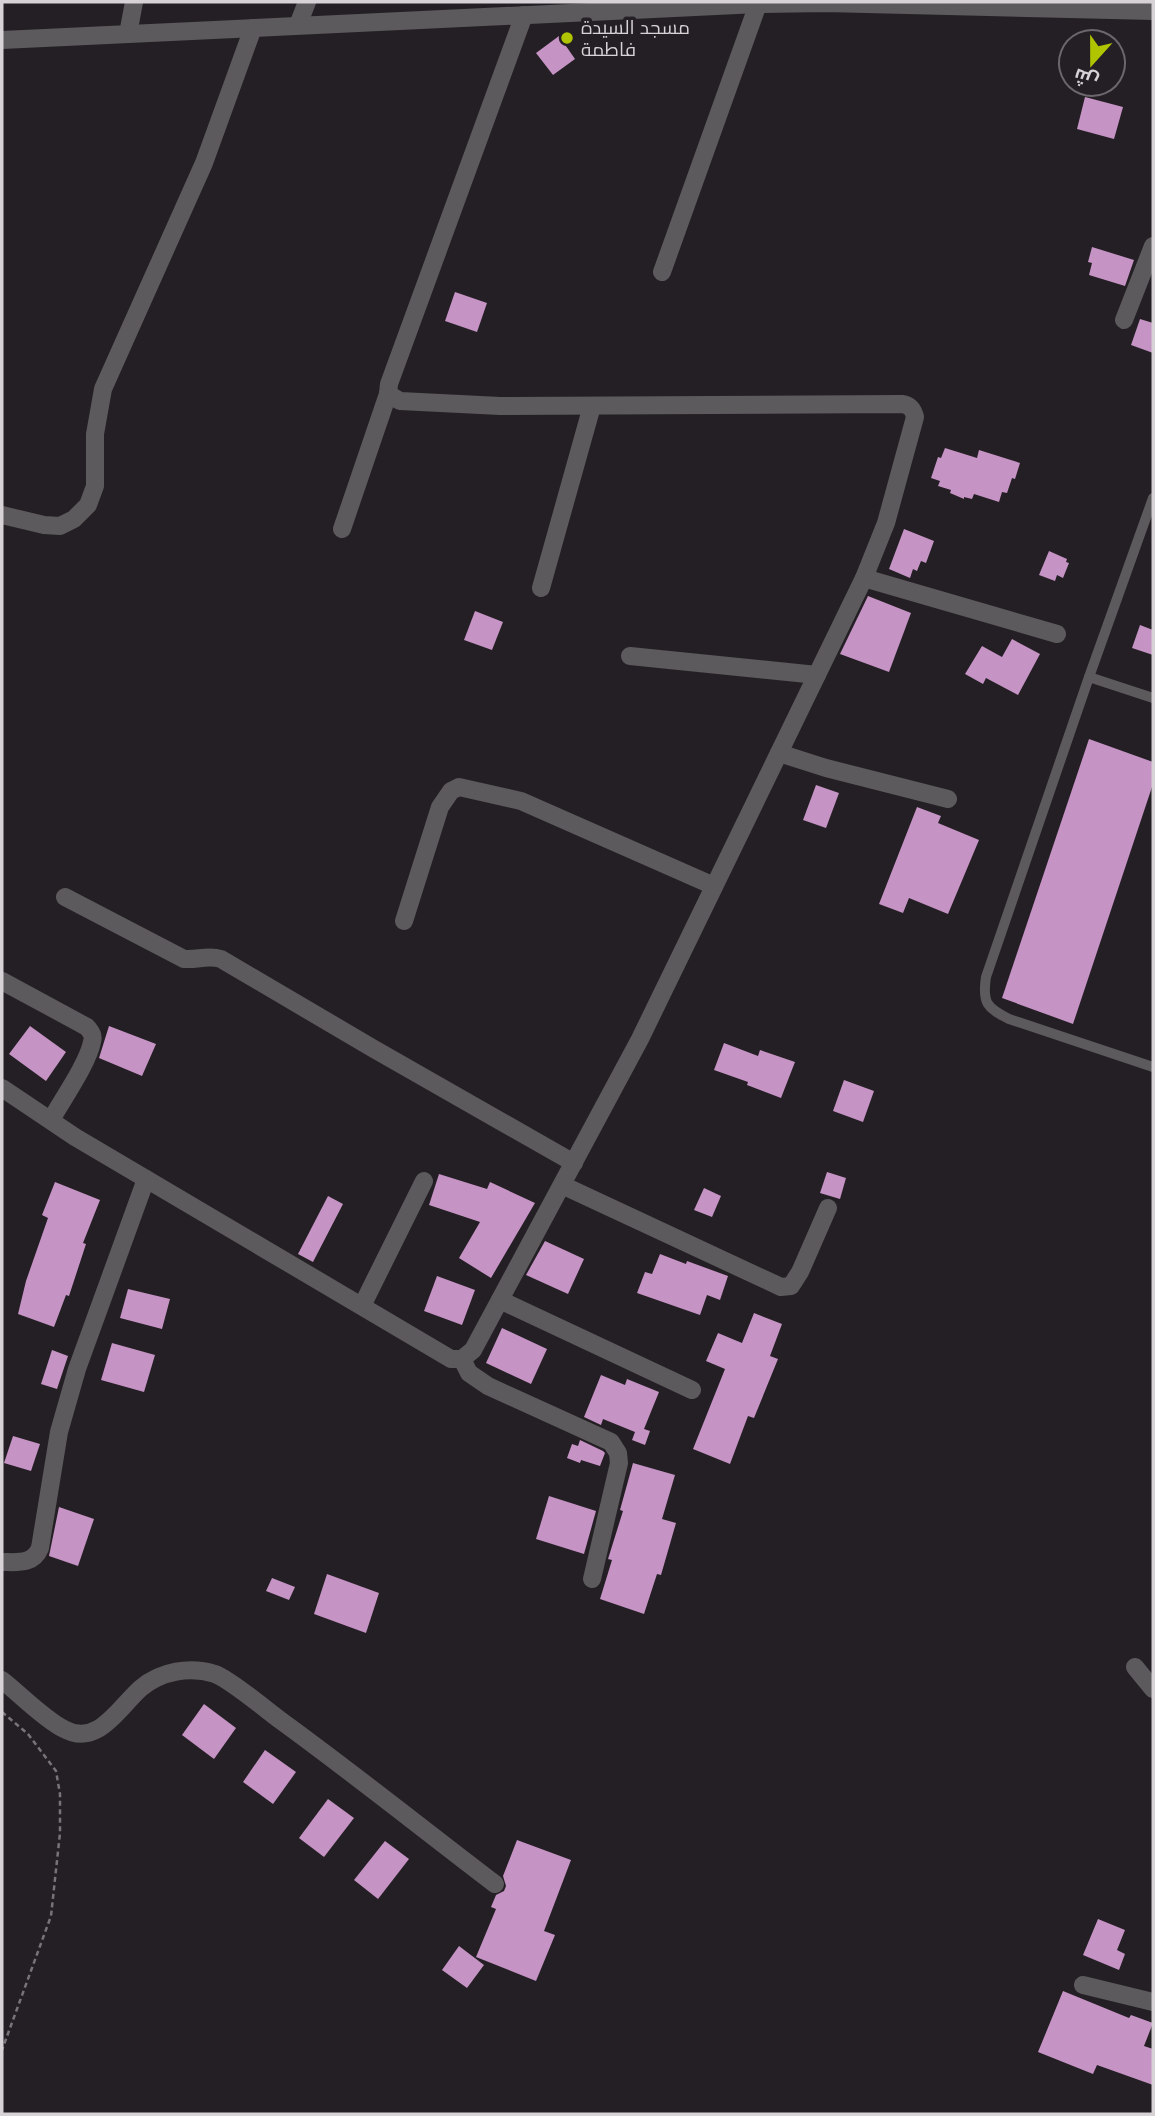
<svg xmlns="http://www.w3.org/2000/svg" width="1155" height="2116" font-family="Helvetica,Cairo,sans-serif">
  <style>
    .building { fill: #c593c4 }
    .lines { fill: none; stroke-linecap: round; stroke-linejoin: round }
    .path { stroke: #777377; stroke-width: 2.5; stroke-dasharray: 5 3.5; stroke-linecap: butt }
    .lane { stroke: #5c5a5c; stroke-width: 10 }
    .street { stroke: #5c5a5c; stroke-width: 18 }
    .poi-dot { fill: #b0c500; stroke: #241f24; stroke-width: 2.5 }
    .labels { text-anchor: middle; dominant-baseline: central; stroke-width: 7; stroke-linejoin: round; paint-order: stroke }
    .poi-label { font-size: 19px; fill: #d6d2d5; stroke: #241f24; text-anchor: start }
  </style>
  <rect width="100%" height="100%" fill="#241f24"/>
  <g class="building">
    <polygon points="559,36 575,59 553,75 536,53"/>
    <polygon points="1085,97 1123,107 1114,139 1077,129"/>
    <polygon points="1092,247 1134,260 1125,286 1089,275 1092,263 1088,262"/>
    <polygon points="455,292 487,303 477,332 445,321"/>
    <polygon points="1140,319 1153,323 1153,353 1131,345"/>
    <polygon points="945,448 977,458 979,450 1020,463 1015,479 1012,478 1007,493 1002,492 999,502 974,494 972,499 964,497 964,499 950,493 951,490 938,486 940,481 931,478 938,457 941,458"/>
    <polygon points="904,529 934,541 926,563 921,561 917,571 913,569 910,578 889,569"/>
    <polygon points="1049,551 1067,559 1066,562 1069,563 1063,578 1057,575 1055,581 1039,575"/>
    <polygon points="868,596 911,613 889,672 840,654"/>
    <polygon points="475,611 503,622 492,650 464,640"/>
    <polygon points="1140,625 1153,630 1153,655 1132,648"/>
    <polygon points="1012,639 1040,654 1018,695 986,678 983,684 965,674 982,646 1002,657"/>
    <polygon points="1089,739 1153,762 1153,784 1073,1024 1002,998"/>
    <polygon points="816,785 839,793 826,828 803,820"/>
    <polygon points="917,807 941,816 938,823 979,840 948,914 909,898 903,913 879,904"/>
    <polygon points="30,1026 66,1052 46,1081 9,1054"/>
    <polygon points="109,1026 156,1044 142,1076 99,1058"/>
    <polygon points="724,1043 758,1056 760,1050 795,1062 781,1098 747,1085 748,1082 714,1070"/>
    <polygon points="844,1080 874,1091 863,1122 833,1111"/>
    <polygon points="827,1172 846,1178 840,1199 820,1193"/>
    <polygon points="439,1174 487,1189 490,1182 535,1203 491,1278 459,1258 480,1222 429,1205"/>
    <polygon points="55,1182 100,1200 83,1243 86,1244 69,1296 66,1295 54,1327 18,1314 26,1281 48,1218 42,1215"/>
    <polygon points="704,1188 721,1196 712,1217 694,1210"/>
    <polygon points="328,1196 343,1204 313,1262 298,1254"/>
    <polygon points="545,1241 584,1259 568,1294 526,1275"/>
    <polygon points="660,1254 686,1264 687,1261 728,1276 720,1300 707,1295 700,1315 637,1293 645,1272 652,1274"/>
    <polygon points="437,1276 475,1290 462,1325 424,1311"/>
    <polygon points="128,1289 170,1299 162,1329 120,1318"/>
    <polygon points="754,1313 782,1324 770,1356 778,1359 754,1418 748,1416 730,1464 693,1449 725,1369 706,1361 718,1333 742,1343"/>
    <polygon points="502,1328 547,1349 531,1384 486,1363"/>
    <polygon points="112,1343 155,1355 144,1392 101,1380"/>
    <polygon points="52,1350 68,1356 57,1389 41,1384"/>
    <polygon points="601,1375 625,1385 627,1379 659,1392 644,1429 650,1431 645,1445 632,1440 635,1432 603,1419 601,1425 584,1417"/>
    <polygon points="13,1436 40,1444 31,1471 4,1463"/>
    <polygon points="580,1440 603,1451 605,1453 600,1466 581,1460 580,1463 567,1458 572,1444 578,1446"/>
    <polygon points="633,1463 675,1475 662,1519 676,1523 661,1575 657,1574 644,1614 600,1599 612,1560 608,1559 623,1511 620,1510"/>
    <polygon points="549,1496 596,1511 584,1554 536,1539"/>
    <polygon points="59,1507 94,1519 78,1566 49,1556"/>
    <polygon points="327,1574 379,1593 366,1633 314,1614"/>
    <polygon points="272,1578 295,1587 289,1600 266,1591"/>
    <polygon points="204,1704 236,1728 214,1759 182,1735"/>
    <polygon points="265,1750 296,1772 273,1804 243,1782"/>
    <polygon points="328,1799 354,1818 324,1857 299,1838"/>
    <polygon points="517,1840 571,1860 544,1931 555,1935 536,1981 476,1957 496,1909 491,1907 496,1895 504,1891 506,1886 503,1876"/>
    <polygon points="385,1841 409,1859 378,1899 354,1880"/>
    <polygon points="1098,1919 1125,1930 1117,1950 1125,1954 1119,1970 1083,1955"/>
    <polygon points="459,1946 484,1965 467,1988 442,1970"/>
    <polygon points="1063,1991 1129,2018 1131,2015 1153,2023 1144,2046 1153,2049 1153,2085 1097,2065 1093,2074 1038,2052"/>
  </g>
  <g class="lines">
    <polyline class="path" points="2,1712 28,1734 56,1771 60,1794 60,1833 51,1916 2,2050"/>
    <g class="lane">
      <path d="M1153,498L1089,677L986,977C982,1003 987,1008 1009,1019L1153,1067"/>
      <polyline points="1089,677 1153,698"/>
    </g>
    <g class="street">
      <polyline points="298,25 307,2"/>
      <polyline points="128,34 134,2"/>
      <polyline points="2,40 758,4 826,3 1153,11"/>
      <polyline points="662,272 758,4"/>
      <polyline points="1124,320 1153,246"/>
      <polyline points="2,515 44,525 60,526 74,519 88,505 95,486 95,434 103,389 204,163 253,28"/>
      <polyline points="342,529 388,394 389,384 524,15"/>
      <polyline points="864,578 1057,634"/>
      <polyline points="541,588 592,406"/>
      <polyline points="630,656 817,675"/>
      <polyline points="779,753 826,768 948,799"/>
      <path d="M65,897L184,959C198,960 208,955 221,959L374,1049L574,1163"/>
      <polyline points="404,921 440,807 451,791 459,787 521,801 714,886"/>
      <path d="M2,981L87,1027C91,1032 94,1035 92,1042C88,1063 62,1100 51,1120"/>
      <path d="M2,1088L75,1137L451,1359H462L473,1350L640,1039L864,578L886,523L915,417C913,409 910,405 902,404L500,406L400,401L388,394"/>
      <polyline points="562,1185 781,1287 791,1286 800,1272 828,1208"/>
      <polyline points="500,1300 692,1390"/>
      <polyline points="362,1306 424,1181"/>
      <polyline points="462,1359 469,1373 488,1386 611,1442 618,1453 619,1463 592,1579"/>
      <path d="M2,1562C17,1562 33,1565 40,1548L59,1432L77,1369L146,1179"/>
      <polyline points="1135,1667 1153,1689"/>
      <path d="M2,1680C20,1694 44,1719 64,1729C98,1748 120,1706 141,1688C161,1671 190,1666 215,1674C231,1680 265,1709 280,1720C353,1773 424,1830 495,1884"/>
      <polyline points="1083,1985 1153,2002"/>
    </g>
  </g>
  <circle class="poi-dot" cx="567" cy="38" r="7"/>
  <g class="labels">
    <g class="poi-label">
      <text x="581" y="27">مسجد السيدة<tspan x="581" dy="22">فاطمة</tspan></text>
    </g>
  </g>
  <rect width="1155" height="2116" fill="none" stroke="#d6d2d5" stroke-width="7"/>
  <g transform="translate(1092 63) rotate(201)"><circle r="33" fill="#241f24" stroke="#6b676b" stroke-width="2"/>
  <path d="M0-5L12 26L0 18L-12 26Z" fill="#b0c500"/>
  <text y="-10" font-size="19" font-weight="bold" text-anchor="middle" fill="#d6d2d5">ش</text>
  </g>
</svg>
